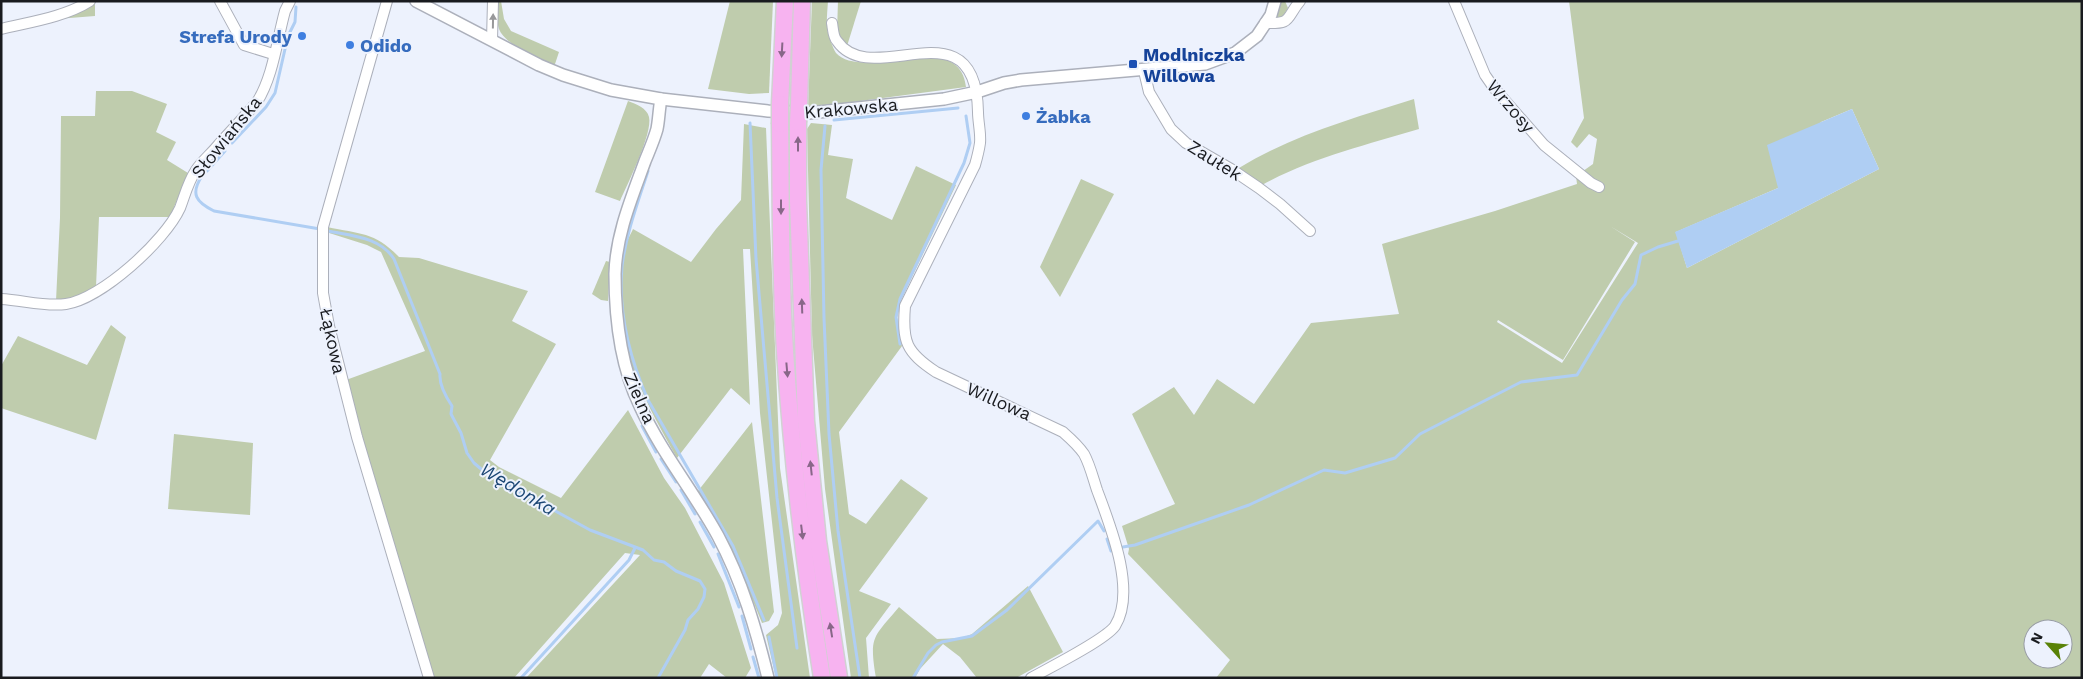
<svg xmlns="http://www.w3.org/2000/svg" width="2083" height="679" font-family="'Work Sans',sans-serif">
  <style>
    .green { fill: #bfccad; fill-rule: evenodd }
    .water { fill: #afcef3 }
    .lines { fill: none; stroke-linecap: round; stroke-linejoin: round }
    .stream { stroke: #afcef3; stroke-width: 3 }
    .minor-casing { stroke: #acb0bb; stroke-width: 12 }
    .tertiary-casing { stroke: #acb0bb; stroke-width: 14 }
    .trunk-casing { stroke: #d1d1d2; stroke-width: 19 }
    .minor { stroke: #fff; stroke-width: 10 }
    .tertiary { stroke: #fff; stroke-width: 11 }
    .trunk { stroke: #f7b3f0; stroke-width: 16 }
    .trunk-bridge-casing { stroke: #d1d1d2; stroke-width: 19; stroke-linecap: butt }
    .trunk-bridge { stroke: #f7b3f0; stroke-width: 16 }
    .oneway { fill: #98989a }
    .oneway2 { fill: #886788 }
    .shop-dot { fill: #3f7fe0; stroke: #edf2fd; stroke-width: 2 }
    .transit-dot { fill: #1a4fb4; stroke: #edf2fd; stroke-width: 2 }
    .labels { text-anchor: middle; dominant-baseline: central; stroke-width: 4; stroke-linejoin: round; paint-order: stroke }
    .shop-label { font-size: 18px; font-weight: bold; fill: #366cbe; stroke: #edf2fd; text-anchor: start }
    .transit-label { font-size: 18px; font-weight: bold; fill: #164399; stroke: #edf2fd; text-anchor: start }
    .street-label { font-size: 18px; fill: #191b1f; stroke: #edf2fd }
    .water-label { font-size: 19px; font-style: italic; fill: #1c4774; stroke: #edf2fd }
  </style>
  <rect width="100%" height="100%" fill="#edf2fd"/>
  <g class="green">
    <path d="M498,1H501L504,19L511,31L559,52L554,67C539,59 505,45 499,29C496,20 498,10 498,1Z"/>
    <polygon points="730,1 773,1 769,93 749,94 708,89"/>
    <path d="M812,1H828C827,17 825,28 831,42C832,45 834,50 836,53C864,83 959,26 966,87L830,105L808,106Z"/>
    <polygon points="838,1 861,1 847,46 837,32"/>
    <polygon points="1280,1 1285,1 1288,8 1283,16 1277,19 1274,18"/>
    <path d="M1569,1H2082V678H1216L1230,660L1128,554L1129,549L1122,526L1175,504L1132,414L1174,387L1194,415L1217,379L1254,404L1311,323L1399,314L1382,244L1495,211L1577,184L1576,176L1593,164L1597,139L1589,134L1577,148L1571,142L1584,118ZM1852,109L1879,169L1687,268L1676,232L1778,188L1821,122ZM1610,226L1638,243L1562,363L1497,322L1498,320L1563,360L1635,242ZM2033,629H2063V659H2033Z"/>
    <polygon points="95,4 95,16 57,19"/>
    <polygon points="96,91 132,91 167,104 156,132 176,142 167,160 188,173 170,217 99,217 96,287 77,297 56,301 60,218 61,116 95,116"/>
    <path d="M1414,99L1419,129C1366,145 1311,158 1262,185L1239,168C1293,135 1354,118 1414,99Z"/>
    <path d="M628,101C636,104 647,108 649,117C653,133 627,185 620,201L595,192Z"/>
    <polygon points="811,123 832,125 828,155 853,159 846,198 892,220 916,166 956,185 901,300 897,318 902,346 839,432 849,514 866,524 901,479 928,498 859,591 891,604 866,638 869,678 851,678 825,489 812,335 807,129"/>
    <path d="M744,124L766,128L780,468L810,678H776L766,635L778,625L782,613L760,413L750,249H743L750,405L731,388L677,458C640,393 607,332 623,253C624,245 630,236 633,229L691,262L716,229L741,200Z"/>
    <polygon points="1081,179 1114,194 1060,297 1040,267"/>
    <path d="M327,227C360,234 375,232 399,257L419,258L528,291L512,321L556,344L490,460L499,467L561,498L628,410L664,478L685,508L724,583L751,668L745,678H727L709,664L700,678H526L640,555L625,553L514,678H432L346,380L425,351L381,252L367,245L326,232Z"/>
    <polygon points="606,261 610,262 608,301 601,300 592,294"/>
    <polygon points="111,325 126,337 96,440 1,408 1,366 18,336 87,365"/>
    <polygon points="752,422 774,612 769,621 762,623 735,557 698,491"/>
    <polygon points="174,434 253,443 250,515 168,509"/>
    <path d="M1028,586L1063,652L1016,678H977L960,657L943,644L920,669L915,678H876C869,636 873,638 899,607L937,639L962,638L972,634Z"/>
  </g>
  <polygon class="water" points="1852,109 1879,169 1687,268 1675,232 1778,188 1767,145"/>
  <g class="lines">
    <g class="stream">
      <polyline points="834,120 958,108"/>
      <polyline points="750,123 756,259 777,498 797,648"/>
      <polyline points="825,126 821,170 824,318 829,434 838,531 860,678"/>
      <polyline points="232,143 266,107 275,93 288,36 295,22 296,7"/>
      <polyline points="207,171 225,151"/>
      <path d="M648,171C638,202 626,234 622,266C618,311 630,359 648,400L733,546L764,620"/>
      <path d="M202,176C190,194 196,202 214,211L320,229"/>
      <path d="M328,231C352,236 380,237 394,259L440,374C439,385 446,397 452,406L451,414L461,433L467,453L474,463L487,474L508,484L517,492L528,496L590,530L643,550L654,560L664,562L676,571L700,581L705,589L704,597L698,609L688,620L685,630L658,678"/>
      <polyline points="900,344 896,317 900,299 964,163 970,143 966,116"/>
      <polyline points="642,426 656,452"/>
      <polyline points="661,459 676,482"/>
      <polyline points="681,490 695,514"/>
      <polyline points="700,522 714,547"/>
      <polyline points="1107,539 1111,551"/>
      <polyline points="1123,547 1135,545 1249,505 1324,470 1345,473 1395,458 1420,434 1521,382 1577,375 1622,300 1635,284 1641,255 1658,247 1678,241"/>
      <polyline points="718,554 739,607"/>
      <polyline points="742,616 751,649"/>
      <polyline points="769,637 777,678"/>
      <polyline points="753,657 759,678"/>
      <polyline points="521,678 629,560 635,548"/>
      <polyline points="913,678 928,653 936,645 942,642 972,636 1007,610 1098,521 1104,531"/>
    </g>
    <g class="minor-casing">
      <g id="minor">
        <polyline points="220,1 244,45 273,54"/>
        <polyline points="387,1 323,227 323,293 329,326 357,437 429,678"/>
        <polyline points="1454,1 1485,75 1494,88 1544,145 1591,183 1599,187"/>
        <path d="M832,23C833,28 833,37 837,41C872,92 976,0 978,112C978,122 981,133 980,143C979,150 977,158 975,165L905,306C902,342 906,352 936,372L1063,432C1071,439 1078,445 1084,454C1090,465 1093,478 1097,490C1110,525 1137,591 1115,626C1105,640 1049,668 1031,678"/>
        <path d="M1265,23C1293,24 1285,19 1300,1"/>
        <path d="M1,29C30,22 65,17 90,1"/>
        <polyline points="492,40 493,1"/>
        <polyline points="1144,71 1149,92 1171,129 1186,143 1231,169 1259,188 1280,204 1310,231"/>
        <path d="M1,299C23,300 44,307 66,304C101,299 165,241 180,208C185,195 188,182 196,170C202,161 212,153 219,144C232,130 245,116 257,102C273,77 277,40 285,11L290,1"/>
      </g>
    </g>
    <g class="tertiary-casing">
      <g id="tertiary">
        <polyline points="416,1 539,65 563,75 611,90 661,99 768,111 809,113 944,99 977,92 1004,83 1021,80 1205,64 1235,53 1257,36 1271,15 1275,1"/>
        <path d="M661,99C659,109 659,119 657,129C654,140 649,151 645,161C632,197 616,234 615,274C615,319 620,365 640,406C661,452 694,492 718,536C742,581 756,629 768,678"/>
      </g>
    </g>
    <g class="trunk-casing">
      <g id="trunk">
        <polyline points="780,104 785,1"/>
        <polyline points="799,104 802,1"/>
        <polyline points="798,122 798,201 806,421 818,541 839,678"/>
        <path d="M780,124C781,199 780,275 785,351C792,460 805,570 822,678"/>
      </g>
    </g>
    <use href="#minor" class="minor"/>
    <use href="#tertiary" class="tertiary"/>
    <use href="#trunk" class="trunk"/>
    <g class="trunk-bridge-casing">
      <g id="trunk-bridge">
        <polyline points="780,104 780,124"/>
        <polyline points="798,122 799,104"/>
      </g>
    </g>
    <use href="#trunk-bridge" class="trunk-bridge"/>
  </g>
  <defs><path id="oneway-solid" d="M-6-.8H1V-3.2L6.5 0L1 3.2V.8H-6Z" transform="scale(1.25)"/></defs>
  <use class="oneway" href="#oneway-solid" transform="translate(493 21) rotate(-89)"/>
  <g class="oneway2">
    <use href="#oneway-solid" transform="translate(782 50) rotate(93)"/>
    <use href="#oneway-solid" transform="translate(798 144) rotate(-90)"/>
    <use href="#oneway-solid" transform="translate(781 207) rotate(90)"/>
    <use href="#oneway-solid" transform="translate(802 306) rotate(-92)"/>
    <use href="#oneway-solid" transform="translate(787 370) rotate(85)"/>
    <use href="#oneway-solid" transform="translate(811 468) rotate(-96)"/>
    <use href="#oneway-solid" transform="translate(802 532) rotate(83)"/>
    <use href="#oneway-solid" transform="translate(831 630) rotate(-99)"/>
  </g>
  <g class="shop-dot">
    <circle cx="302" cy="36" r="5"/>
    <circle cx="350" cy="45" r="5"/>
    <circle cx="1026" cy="116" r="5"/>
  </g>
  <rect class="transit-dot" x="1128" y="59" width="10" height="10" rx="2.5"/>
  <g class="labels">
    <g class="shop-label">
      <text x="292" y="36" text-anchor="end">Strefa Urody</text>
      <text x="360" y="45">Odido</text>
      <text x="1036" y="116">Żabka</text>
    </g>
    <g class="transit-label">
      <text x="1143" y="54">Modlniczka<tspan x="1143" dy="21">Willowa</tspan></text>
    </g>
    <g class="street-label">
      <text transform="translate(1511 106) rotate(50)">Wrzosy</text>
      <text transform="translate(851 108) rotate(-5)">Krakowska</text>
      <text transform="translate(226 137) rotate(-51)">Słowiańska</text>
      <text transform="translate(1215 160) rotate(32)">Zaułek</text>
      <text transform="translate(333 341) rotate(78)">Łąkowa</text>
      <text transform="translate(640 398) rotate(66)">Zielna</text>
      <text transform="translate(999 401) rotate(24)">Willowa</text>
    </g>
    <g class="water-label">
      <text transform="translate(518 489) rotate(31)">Wędonka</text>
    </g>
  </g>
  <rect width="2083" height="679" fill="none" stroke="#191b1f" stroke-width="5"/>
  <g transform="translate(2048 644) rotate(297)"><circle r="24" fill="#edf2fd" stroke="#989ca4"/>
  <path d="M0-4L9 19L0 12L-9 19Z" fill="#598207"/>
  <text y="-8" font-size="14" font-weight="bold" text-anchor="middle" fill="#191b1f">N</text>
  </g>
</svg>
